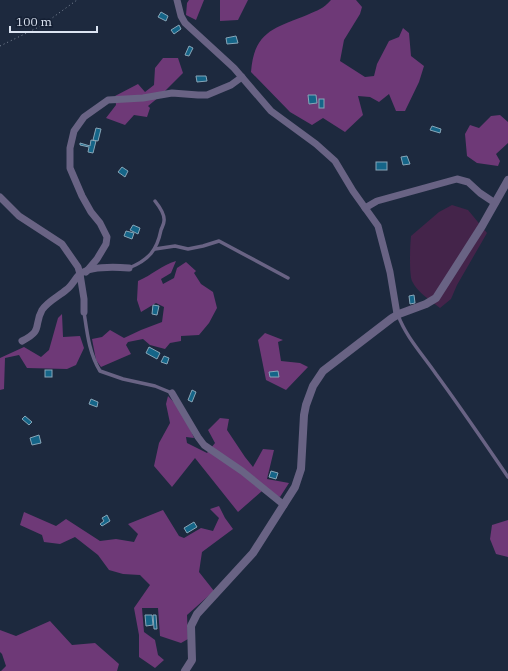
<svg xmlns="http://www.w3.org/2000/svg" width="508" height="671" font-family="'IBM Plex Serif',serif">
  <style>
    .green { fill: #44244a }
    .forest { fill: #6e3977 }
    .building { fill: #156588; stroke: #87a6b8 }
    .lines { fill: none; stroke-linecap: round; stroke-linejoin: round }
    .path { stroke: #7f899a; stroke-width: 1; stroke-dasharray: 1 3; stroke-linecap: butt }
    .service { stroke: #696384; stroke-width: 3.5 }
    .minor { stroke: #696384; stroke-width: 7 }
    .tertiary { stroke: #696384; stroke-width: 8 }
  </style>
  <rect width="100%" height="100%" fill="#1d293e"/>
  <path class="green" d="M452,205L468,210L487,233L457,285L451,299L440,308C430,300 417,292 412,281C409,274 410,245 411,236L439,212Z"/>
  <g class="forest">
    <polygon points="189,0 204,0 196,20 186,15 187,3"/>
    <polygon points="220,0 248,0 238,20 220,21"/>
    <path d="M331,0H356L362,7L360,14L344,40L340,61L365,77L374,76L377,64L389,41L399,37L403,28L409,33L411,56L424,66L419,82L405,111H396L389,94L379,102L370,97L358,96L363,115L345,132L323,118L312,125L290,112L251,72C254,31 275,28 307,15C318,10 323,9 331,0Z"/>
    <polygon points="163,58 178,58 183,73 159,97 148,106 150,108 147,117 134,115 125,125 106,118 116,105 115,96 138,84 145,92 154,85 155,68"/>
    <polygon points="500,115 508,122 508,143 496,154 500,161 498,166 477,163 467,156 465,134 470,125 479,128 491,116"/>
    <path d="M176,261L171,273L161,279L163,284L174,278L177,268L186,262L196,271L194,273L201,284L213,292L217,308L209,323L199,335L181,336V341L170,343L165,349L150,345L143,339L128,342L126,345L131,354L101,367L96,360L92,339L102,337L110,330L124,338L141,330L162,322L164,307L156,303L141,312L137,300L138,281C152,275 162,265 176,261Z"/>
    <polygon points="62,314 63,337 80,336 84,348 76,365 67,369 27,368 19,355 5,358 4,389 0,390 0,358 24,347 41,357 49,350 58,318"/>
    <polygon points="265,333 283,340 278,342 281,361 300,363 308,367 286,390 266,380 258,340"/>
    <polygon points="168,396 183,412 194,438 186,437 187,443 207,453 215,443 208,430 220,418 229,419 227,430 245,457 253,467 263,449 274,450 267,479 289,483 280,497 262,491 238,512 195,458 172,487 154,466 159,443 170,423 166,404"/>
    <polygon points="219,506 225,518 233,529 202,552 199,572 214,591 187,615 188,639 181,643 160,636 158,608 142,608 144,632 155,640 158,655 164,660 155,668 139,657 139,635 134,608 150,585 140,575 123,574 109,570 98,555 75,537 60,544 44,542 42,535 20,525 24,512 56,526 66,519 100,541 116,539 134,542 138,534 128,524 163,510 179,536 184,538 201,528 213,531 219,518 210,509"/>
    <polygon points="508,520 508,557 496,554 490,539 492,525"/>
    <polygon points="50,621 72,645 95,643 119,664 117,671 1,671 6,666 2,654 0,652 0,630 16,636"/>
  </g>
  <g class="building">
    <polygon points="161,12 168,16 166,21 158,17"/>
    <polygon points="179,25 181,29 174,34 171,30"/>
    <polygon points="236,36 238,43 227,44 226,38"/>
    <polygon points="189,46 193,48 189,56 185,55"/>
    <polygon points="196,76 206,76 207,81 197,82"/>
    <polygon points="308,95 316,95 317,103 309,104"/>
    <rect x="319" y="99" width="5" height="9"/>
    <polygon points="432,126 441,129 440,133 430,130"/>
    <polygon points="96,128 101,129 98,141 93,140"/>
    <polygon points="91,140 96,141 93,153 88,152 89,147 80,145 80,143 90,146"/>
    <polygon points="407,156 410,164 403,165 401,157"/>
    <rect x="376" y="162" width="11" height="8"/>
    <polygon points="122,167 128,171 125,177 118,172"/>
    <polygon points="133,225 140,228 138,234 130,230"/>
    <polygon points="126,231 134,233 132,239 124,236"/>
    <polygon points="414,295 415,303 410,304 409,296"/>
    <polygon points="153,305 159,306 157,315 152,314"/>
    <polygon points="149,347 160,353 157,359 146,353"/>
    <polygon points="164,356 169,358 167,364 161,362"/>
    <rect x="45" y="370" width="7" height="7"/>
    <polygon points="278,371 279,377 270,377 269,372"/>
    <polygon points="192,390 196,392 192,402 188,400"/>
    <polygon points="91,399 98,402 97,407 89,404"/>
    <polygon points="25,416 32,422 29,425 22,419"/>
    <polygon points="39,435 41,443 32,445 30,438"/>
    <polygon points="271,471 278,473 276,479 269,477"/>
    <polygon points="107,515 110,521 102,526 100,524 104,521 102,518"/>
    <polygon points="194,522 197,527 187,533 184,528"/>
    <polygon points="145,615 152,615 153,625 146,626"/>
    <polygon points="153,615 156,615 157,629 154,629"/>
  </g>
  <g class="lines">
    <polyline class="path" points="0,46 41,26 77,0"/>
    <g class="service">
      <polyline points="155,249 175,246 188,249 203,246 219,241 288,278"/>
      <path d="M129,268C149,260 157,250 161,230C162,227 164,224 164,221C165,214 159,206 155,201"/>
      <path d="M84,312C87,332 89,353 100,371L123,379L155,386L172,393"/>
      <path d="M398,315C406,337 423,355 436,374C461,408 484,442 508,477"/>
    </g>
    <g class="minor">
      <polyline points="177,0 181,16 185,23 234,68 271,111 316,144 335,161 353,191 378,226 390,272 397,314"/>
      <polyline points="0,197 19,216 62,244 78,267 80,274 84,299 84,312"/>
      <polyline points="365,208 377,201 457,179 468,182 480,193 495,203"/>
      <polyline points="86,272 97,259 106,244 107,237 100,223 91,212 82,196 70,168 70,148 74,131 84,117 108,100 143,98 172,93 198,95 207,95 231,85 242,77"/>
      <path d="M22,341C44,330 33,326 42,310C47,302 59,296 66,290C72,286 75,278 80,274C91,266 116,267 129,268"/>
      <polyline points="172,393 198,437 204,445 242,471 284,505"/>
    </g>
    <polyline class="tertiary" points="185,671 192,660 191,626 197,614 253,553 295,487 301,469 304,415 306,405 313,386 323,371 392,318 399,314 426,304 436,298 482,226 508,180"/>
  </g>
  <path d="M10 26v6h87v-6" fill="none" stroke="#dce4f2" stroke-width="2"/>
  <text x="16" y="26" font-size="12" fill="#dce4f2" stroke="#141f33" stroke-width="3" paint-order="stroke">100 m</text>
</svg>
